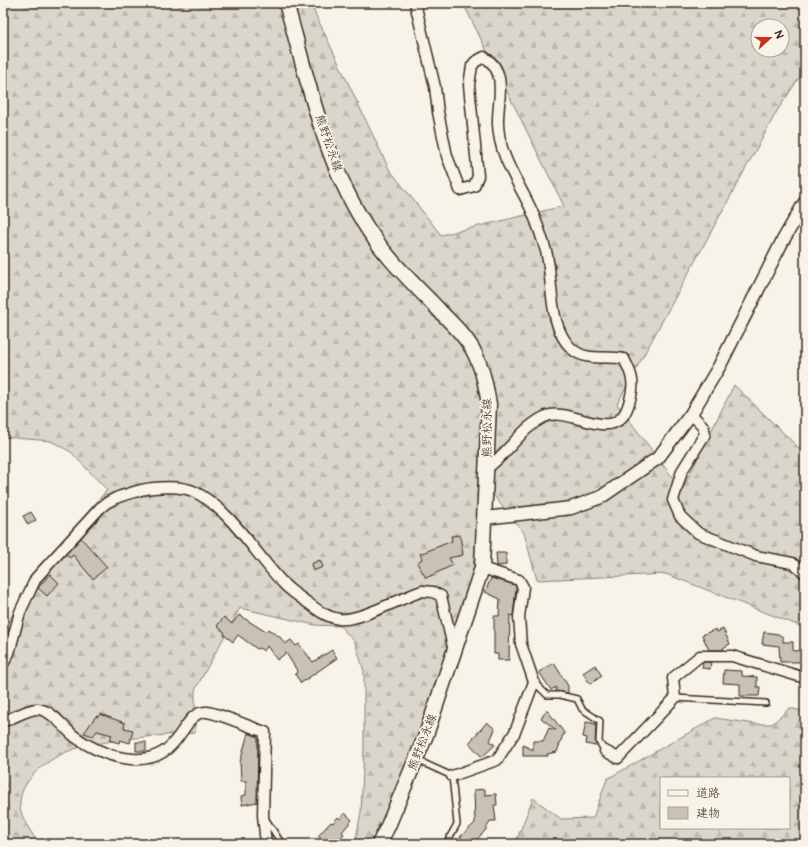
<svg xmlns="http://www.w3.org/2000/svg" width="808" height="847" font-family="'Balsamiq Sans','Klee One',sans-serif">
<defs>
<pattern id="forest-firs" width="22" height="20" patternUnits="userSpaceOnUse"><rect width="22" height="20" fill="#dbd6cb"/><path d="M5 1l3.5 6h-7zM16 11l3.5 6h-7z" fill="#bdb8ae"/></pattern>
<pattern id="water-waves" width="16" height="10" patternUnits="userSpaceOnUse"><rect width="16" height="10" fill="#b4aca0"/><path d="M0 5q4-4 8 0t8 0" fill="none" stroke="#948c82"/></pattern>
</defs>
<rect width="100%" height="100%" fill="#f7f3e8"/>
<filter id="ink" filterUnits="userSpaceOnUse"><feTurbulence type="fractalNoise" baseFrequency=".025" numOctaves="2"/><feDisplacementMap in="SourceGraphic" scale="8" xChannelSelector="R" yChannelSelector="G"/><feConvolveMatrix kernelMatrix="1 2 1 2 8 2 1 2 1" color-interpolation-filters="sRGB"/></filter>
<g filter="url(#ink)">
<path fill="url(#forest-firs)" stroke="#8b8074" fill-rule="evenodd" d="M3,3h307l79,166 52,66 123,-29 -101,-203h342v66l-28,42 -160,293 65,86 52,-105 71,69v174l-139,-54 -129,6 -13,-47 -43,-53 -10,112 -61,170 -38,82h-17l6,-32 3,-64v-77l-9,-29 -15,-16 -25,-1 -75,-17 -45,82v43c-35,2 -80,6 -114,14 -25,6 -63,30 -61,59 0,11 13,29 19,38h-36v-212l30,-56 74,-86 -36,-38 -20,-11 -48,-4zM758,26h24v24h-24z
M790,708l15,4v132h-286l-2,-5 16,-41 28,21 32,-1 14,-39 108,-61 40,6h17zM661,778h128v50h-128z"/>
<path fill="url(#water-waves)" stroke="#84786c" d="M225,839l23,2 4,3h-47l2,-2z"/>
<path fill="#c8c1b6" stroke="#3b2a1e" d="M31,512l5,8 -8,5 -5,-9z
M460,535l3,20 -14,3 4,7 -27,13 -9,-15 5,-4 -2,-5 32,-13 -1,-5z
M81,538l26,29 -14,12 -20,-24 -3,3 -4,-4z
M496,553h10v12l-9,1z
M320,560l3,7 -10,4 -2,-7z
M50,574l9,9 -12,13 -9,-8z
M491,578l24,7 1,3 -3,28 -3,-1 -1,45h-11v-6h-4v-38h5l1,-17 -15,-7z
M239,615l27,17 2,-3 12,8 5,7 6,-4 5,6 3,-2 14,18 19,-12 5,8 -36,25 -6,-9 3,-2 -12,-19 -9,7 -10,-14 -3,5 -5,-3 -2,1 -19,-14 -5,7 -9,-7 1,-2 -8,-7 7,-9 8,7z
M716,629l1,3 6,-3 7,15 -7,4 1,2h-15l-7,-15z
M764,632l14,2 5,3v5h10v9l12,-1v12h-25l-1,-16 -17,-2z
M703,662h8l-1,7 -8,-1z
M554,663l14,23v7l-12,-2v-4l-5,3 -12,-18z
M595,665l7,11 -12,8 -7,-11z
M724,670l18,1v5l15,1v10h3l-1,9h-19v-12l-17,-1z
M547,710l18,24 -2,1 -6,17 -10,2 1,2h-25v-11l10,5v-9h10l6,-13 7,2 -15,-12z
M100,714l25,9 -1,5 9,2 -3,13 -10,-3 -1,3 -10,-3 3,-5 -15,-4 -4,5 -9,-3 12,-17 2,1z
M487,722l8,7 -5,12 5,4 -13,12 -13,-14z
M586,722l10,2 -1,22 -9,-2 1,-6 -4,-1z
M248,733l10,4 -1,65 -15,3 -1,-9 5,-1v-14h-5l-1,-19z
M136,742h10v9h-10z
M485,789v6l11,-1 1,11h-3l2,16h-6l-5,10 -13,13h-5l-7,-7 15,-14 -1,-33z
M345,813l7,7 -10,12 2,2 -9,10h-8l-9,-8 13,-14 2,1 5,-6 2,2z"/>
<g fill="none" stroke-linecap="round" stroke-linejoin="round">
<g stroke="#3b2a1e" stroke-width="8">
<path id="service" d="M534,682l13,13h13l17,4 5,10 18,12 -1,21 6,9
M675,698l91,5
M417,760l35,16 5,48 -11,20
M265,818l17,26"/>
</g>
<g stroke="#3b2a1e" stroke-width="13">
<path id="minor" d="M415,3l20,84 3,25 9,44 13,34 14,-4 4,-10 -9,-91 3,-19 3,-4 9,-5c25,14 13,45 14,67 1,30 17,53 30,79 8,15 13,32 18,48 8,30 1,75 26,98 14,13 35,6 52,10 9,17 11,25 5,44 -13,46 -58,1 -85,14 -24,12 -36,37 -57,51
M691,414l12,12 2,8 -23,37 -9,29 7,16 18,17 58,23 36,7 13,10
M3,664l6,-11 11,-41 16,-34 64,-70c12,-11 25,-13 41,-18 13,-3 41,-5 54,2 37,19 60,62 88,91 6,7 14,12 21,17 11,8 21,17 35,19 19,3 62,-21 83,-28l11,1 8,4 13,55
M3,717l4,3c8,-3 23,-12 31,-11 15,2 25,18 36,27 13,10 34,20 50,22 60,10 55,-48 83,-46 14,2 43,15 58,20l-2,83 3,29
M605,751l13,7 57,-60 -2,-20 27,-22h32l73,22
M452,776l45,-16 18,-28 19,-50 -13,-38 -2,-27 4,-30 -4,-7 -37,-12"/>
</g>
<g stroke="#3b2a1e" stroke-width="15">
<path id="tertiary" d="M485,518l86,-10 30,-11 57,-39 33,-44 29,-49 62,-123 23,-40"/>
</g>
<g stroke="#3b2a1e" stroke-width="17">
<path id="secondary" d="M286,3c21,73 37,154 78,220 20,33 48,59 75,87 13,14 28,27 36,44 8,16 11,33 14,50l-7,164 -56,167 -38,91 -9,18"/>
</g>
<use href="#service" stroke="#f7f3e8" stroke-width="5"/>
<use href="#minor" stroke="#f7f3e8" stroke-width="10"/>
<use href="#tertiary" stroke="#f7f3e8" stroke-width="12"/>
<use href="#secondary" stroke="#f7f3e8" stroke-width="14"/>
</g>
</g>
<g text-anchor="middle" stroke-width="3.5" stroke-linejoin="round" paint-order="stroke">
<g font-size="12" fill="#3b2a1e" stroke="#f7f3e8">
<text transform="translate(329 143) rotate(71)" y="4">熊野松永線</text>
<text transform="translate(487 428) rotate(-90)" y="4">熊野松永線</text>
<text transform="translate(422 742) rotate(-69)" y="4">熊野松永線</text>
</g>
</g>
<rect width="808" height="847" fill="none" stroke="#f7f3e8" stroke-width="16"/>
<rect x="8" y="8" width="792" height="831" fill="none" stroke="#3b2a1e" stroke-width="1.5" filter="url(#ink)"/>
<rect x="660" y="777" width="130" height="52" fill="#f7f3e8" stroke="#aca397"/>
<rect x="668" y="790" width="20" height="6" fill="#f7f3e8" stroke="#aca397"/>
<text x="696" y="797" font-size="12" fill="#3b2a1e">道路</text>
<rect x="668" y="807" width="20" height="12" fill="#c8c1b6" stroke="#aca397"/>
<text x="696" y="817" font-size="12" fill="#3b2a1e">建物</text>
<g transform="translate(770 38) rotate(69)"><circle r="19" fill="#f7f3e8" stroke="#aca397"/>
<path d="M0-3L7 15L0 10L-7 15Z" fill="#c8321e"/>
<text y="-6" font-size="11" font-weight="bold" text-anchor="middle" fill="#3b2a1e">N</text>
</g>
</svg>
